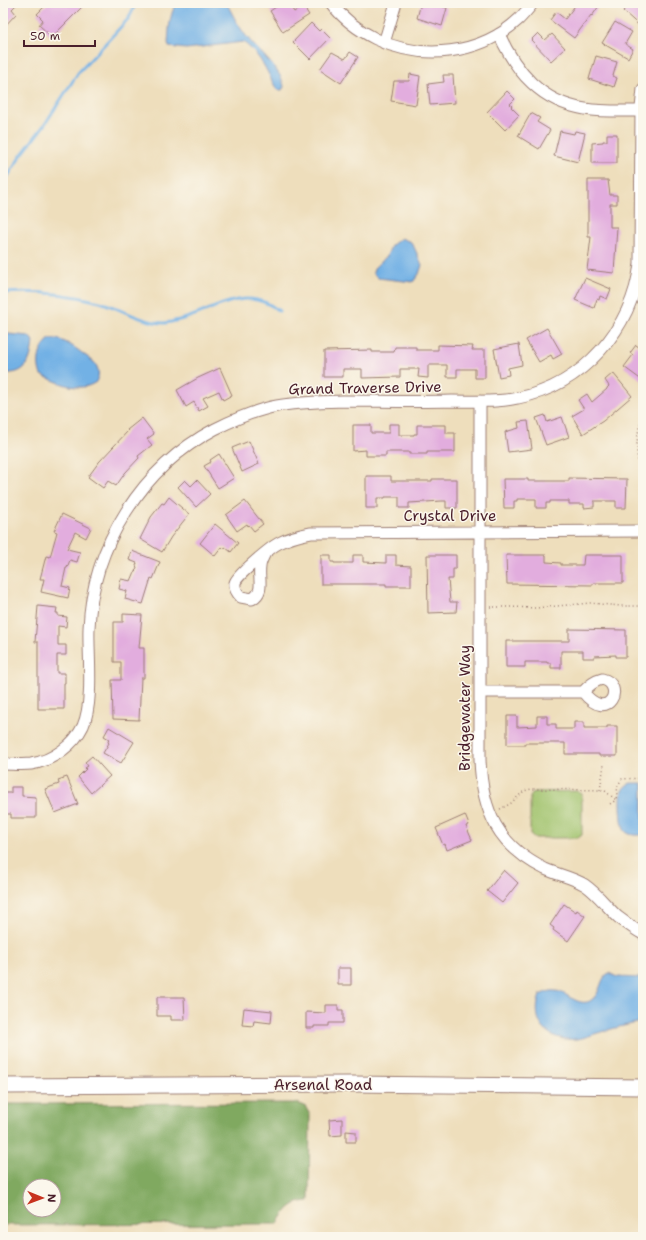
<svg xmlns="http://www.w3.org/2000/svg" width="646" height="1240" font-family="'Shantell Sans',sans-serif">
<rect width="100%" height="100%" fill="#fbf7ec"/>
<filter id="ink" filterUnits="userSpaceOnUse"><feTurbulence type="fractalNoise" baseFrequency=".025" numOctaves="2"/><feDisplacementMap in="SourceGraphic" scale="8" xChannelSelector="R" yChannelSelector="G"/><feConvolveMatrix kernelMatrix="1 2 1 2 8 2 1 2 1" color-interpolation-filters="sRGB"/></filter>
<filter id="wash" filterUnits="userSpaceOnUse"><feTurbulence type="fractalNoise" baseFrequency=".012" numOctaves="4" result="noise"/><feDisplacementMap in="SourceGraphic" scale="16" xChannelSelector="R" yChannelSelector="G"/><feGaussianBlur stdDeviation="0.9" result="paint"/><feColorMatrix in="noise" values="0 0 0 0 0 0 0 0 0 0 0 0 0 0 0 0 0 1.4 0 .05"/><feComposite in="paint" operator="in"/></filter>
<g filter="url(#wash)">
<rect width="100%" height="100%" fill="#eedebc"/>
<path fill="#a1c36d" stroke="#76714c" d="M577,791l5,3v41l-4,3h-43l-5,-4v-37l4,-5z"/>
<path fill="#80a960" stroke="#656446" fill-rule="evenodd" d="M297,1103l8,3 5,9 -1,86c-17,1 -23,8 -31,23l-275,1v-121zM30,1186h24v24h-24z"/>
<path fill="#72b1e5" stroke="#5e6888" d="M177,3l50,1c5,9 10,20 17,29 9,14 39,37 40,54l-2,3h-4c-5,-5 -7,-12 -11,-19 -5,-10 -14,-22 -24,-29l-57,7 -17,-2 -1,-3c1,-14 1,-30 9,-41z
M401,238l10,4 3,5 8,18 -3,9 -6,8 -35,-4 -5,-5 1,-5 13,-12 4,-10z
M8,334l21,2 4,5c-2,21 -7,34 -30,32v-38z
M50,339c13,-3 33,15 44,23 5,7 6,12 2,20 -17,12 -38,0 -55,-7 -5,-12 -2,-28 9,-36z
M631,783h12v52c-6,0 -13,1 -18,-4 -4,-5 -5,-34 -3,-40 2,-4 5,-7 9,-8z
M609,973l8,4 26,1v44c-14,2 -28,6 -42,10 -8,2 -16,6 -24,7 -29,3 -47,-16 -37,-44 4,-2 10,-5 15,-4 11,0 22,16 35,10 12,-7 9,-23 19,-28z"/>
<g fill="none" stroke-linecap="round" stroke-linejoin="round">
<path stroke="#72b1e5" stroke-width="3" d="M3,184l17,-27 25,-33 33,-51 51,-55 7,-15
M3,293c32,-2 66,1 97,9 19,6 44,21 64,21 5,0 10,-2 15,-3 34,-8 66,-37 100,-9"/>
</g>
<g id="blocks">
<path fill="#e2adde" d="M3,3h15l-6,6 4,5 -13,14z
M48,3h38l-34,34 -13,-12 4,-5 -6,-6z
M282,3h6l6,9 9,-6 6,9 -26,17 -13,-21z
M421,3h10l16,5 -5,18 -25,-8z
M577,3h24l-9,13 -1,-1 -17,23 -24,-18 6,-8 9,7z
M630,3h13v26l-20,-18z
M615,22l17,10 -7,12 8,5 -5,9 -26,-15z
M311,23l8,8 2,-2 9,9 -20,21 -17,-17z
M538,33l7,7 7,-6 13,14 -14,13 -20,-21z
M332,52l13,7 5,-7 8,5 -17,26 -21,-14z
M596,56l21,6 -4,14 4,2 -3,9 -25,-8z
M410,74l10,2 -4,29 -25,-4 3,-20h15z
M443,75h10l2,28 -25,2 -2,-21 16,-2z
M507,91l8,8 -5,5 2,2 -1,1 8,8 -14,15 -18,-18z
M531,113l9,5 -3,4 13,8 -11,19 -21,-13z
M560,131l14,3 1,-3 10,2 -7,29 -24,-6z
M607,134h10v29h-25v-20l11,-1v-1h4z
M588,180h20l2,15h7v9h-7v23h7l-3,46 -27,-3 4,-33h-3z
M585,278l26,11 -4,10 -7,-3 -1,4 -2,-1 -3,9 -19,-8z
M547,328l15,26 -9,5 -2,-4 -12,7 -13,-22z
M519,344l3,21 -14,3 1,7 -10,2 -5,-28z
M438,345l35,1 -1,4h13v28h-10v-9h-18v8h-10v-12h-19v13l-10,-1 1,-8h-19v8l-38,1v-9h-19v8h-19v-26l48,-1v2h22l1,-5h21v3h22z
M636,345l7,5v31l-19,-14 9,-12 -3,-2z
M220,368l12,27 -9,5 -4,-9 -16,7 5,8 -9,5 -5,-9 -8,5 -9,-17 21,-12z
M613,373l19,23 -29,25 -20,13 -11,-18 12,-7 -6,-9 9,-6 5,8 15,-13v-1l2,-2 -4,-6z
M545,415l2,7 15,-5 7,20 -23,8 -10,-27z
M142,418l12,16 -7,5 5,6 -14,11 1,2 -14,15 -9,13 -8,-5 -5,7 -15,-11 11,-15 29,-31 -1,-1z
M528,421l4,28 -24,3 -3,-20 14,-4 -1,-6z
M389,424h10v11h15v-1h3v-9h29v8h9v19h-28v2h-18v-2h-23v4h-20v-6l-13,1v-26h18v8h18z
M249,441l10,23 -17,8 -10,-24z
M219,454l15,24 -16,10 -14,-22 7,-4 -1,-2z
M366,476h25v5h41v-2h25v29h-11v-7h-4l-33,2v5h-10v-11h-14v1h-8v10h-11z
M569,478l58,1 -1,29h-10v-7h-22v6l-10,1v-4h-15v-3h-19v2h-4v5h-10v-9h-19v2h-3v7h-10l-1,-29h25v2h41z
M185,480l6,6 6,-6 13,14 -14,13 -18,-20z
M169,497l20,17 -18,23 -9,15 -22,-13 11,-22 11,-14 2,1z
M245,501l18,23 -9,7 -5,-6 -1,1 -1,-2 -10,7 -11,-16z
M62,514l29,14 -5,10 -11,-6 -8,17 13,3 -3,10 -7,-2 -3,8h-1l-4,18 8,2 -2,10 -27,-6 3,-13h-4l6,-23 4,1 7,-25 -3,-1z
M215,524l23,19 -7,9 -6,-5 -1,2 -2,-2 -7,9 -15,-13z
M132,551l28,11 -7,17 -2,-1 -8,26 -18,-5 2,-8 -8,-2 2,-10 10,2 6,-14 -1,-1 1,-3 -8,-3z
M321,555h10v7h3v1h19v-8h10v7l23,1v-8h10v10l15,1v20h-25v-2h-65z
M427,555h29v14h-3v10h-5l2,23h7l-1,10 -28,1z
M506,555h40v7l15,1v2h22l1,-10h39v28h-30v2l-86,-1z
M38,606l19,2 -1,5h2v3l9,1 -1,10 -8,-1v19h8v10h-9v18h8v10h-1v26h-26v-67h-3z
M123,614l19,1 -3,33h5v30h-3l-2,42 -26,-1 -1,-39h9v-18h-7v-40h9z
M569,629l57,1v27h-10v-2l-22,1v2h-11v-7h-22v17h-10v-5h-4v-1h-22v5h-19v-26h63z
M507,716h10v11l20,-1v-10h10v8h9v5h18v-7h10v6h23v-2h10v30h-18v-2h-34v-11h-40v2h-18z
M109,727l25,15 -13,21 -18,-10 6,-10 -1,-1 1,-3 -5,-3z
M92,756l18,20 -19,17 -13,-16 8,-8 -1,-1 3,-2 -3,-4z
M67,777l11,27 -23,9 -10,-24 14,-5 -1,-4z
M11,787h11v9l14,1v21h-25v-4h-8v-21h8z
M465,815l4,10 -3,1 6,14 -25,10 -2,-6 -2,1 -7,-17z
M504,870l14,13 -16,20 -15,-12z
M564,904l12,8 1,-2 8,6 -17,25 -15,-11 1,-2 -4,-3z
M338,968h13v17h-13z
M157,997h27l1,23h-14v-4h-14z
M326,1005h12v5h5v13h-14v3h-15v2h-8v-16l20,1z
M244,1008l28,3 -1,12 -17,-2 -1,5 -11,-1z
M342,1119v16l-12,1 -1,-16z
M346,1131l10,1v10h-10z"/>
</g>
</g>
<g filter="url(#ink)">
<use href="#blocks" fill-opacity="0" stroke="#9c7e74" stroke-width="1"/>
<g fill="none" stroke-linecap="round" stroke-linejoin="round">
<g stroke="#9c7e74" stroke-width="13">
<path id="street" d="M331,3c12,16 27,27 45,36 46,22 105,16 143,-20 5,-5 10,-11 14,-16
M499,34c17,38 42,68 86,75 18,3 38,2 56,2
M384,43l12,-40
M480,401v359c2,51 18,86 65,109 13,6 27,8 40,16 13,9 22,22 33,32 8,6 16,12 25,17
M264,555c-2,4 -4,8 -4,12 -2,12 5,25 -8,32l-11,-2c-4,-4 -7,-8 -6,-14 1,-7 36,-36 44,-40 10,-5 21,-8 32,-10l332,-2
M480,692h103c26,33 43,-8 19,-13 -8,2 -13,6 -19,13
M3,764c9,0 19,1 28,0 21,-3 43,-19 52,-38 11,-25 5,-70 6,-98 3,-83 54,-161 126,-199 20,-10 41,-19 62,-23 22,-4 44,-4 66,-5 37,0 73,1 109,0 22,0 45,2 66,-3 65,-13 114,-69 122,-134l1,-156 2,-19"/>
</g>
<g stroke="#9c7e74" stroke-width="17">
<path id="secondary" d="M3,1086l348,-2 292,3"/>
</g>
<path stroke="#9c7e74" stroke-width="1.5" stroke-dasharray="1 3" stroke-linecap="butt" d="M643,412c-6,20 -10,44 0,64
M490,607h20l25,1 55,-5 30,3h23
M600,790l4,-25
M610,804l6,-4
M500,809l10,-5 14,-13 7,-2 73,1 12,10 2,-15 4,-6 21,-1"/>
<use href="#street" stroke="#fff" stroke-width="11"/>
<use href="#secondary" stroke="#fff" stroke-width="15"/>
</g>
</g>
<g text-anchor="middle" stroke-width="3" stroke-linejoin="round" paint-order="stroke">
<g font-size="15" fill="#4a1f2b" stroke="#fbf7ec">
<text transform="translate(365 388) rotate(-1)" y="5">Grand Traverse Drive</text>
<text x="450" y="521">Crystal Drive</text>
<text transform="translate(465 708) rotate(-90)" y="5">Bridgewater Way</text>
<text x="323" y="1090">Arsenal Road</text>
</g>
</g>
<rect width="646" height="1240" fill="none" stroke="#fbf7ec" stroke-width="16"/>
<g transform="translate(42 1198) rotate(91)"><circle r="19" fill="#fbf7ec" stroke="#b4a19f"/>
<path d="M0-3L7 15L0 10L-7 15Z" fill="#c8321e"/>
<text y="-6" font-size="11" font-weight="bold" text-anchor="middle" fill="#4a1f2b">N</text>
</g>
<path d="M24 40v6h71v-6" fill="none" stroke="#4a1f2b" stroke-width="2"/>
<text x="30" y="40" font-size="12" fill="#4a1f2b" stroke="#fbf7ec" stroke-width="3" paint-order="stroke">50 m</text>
</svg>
